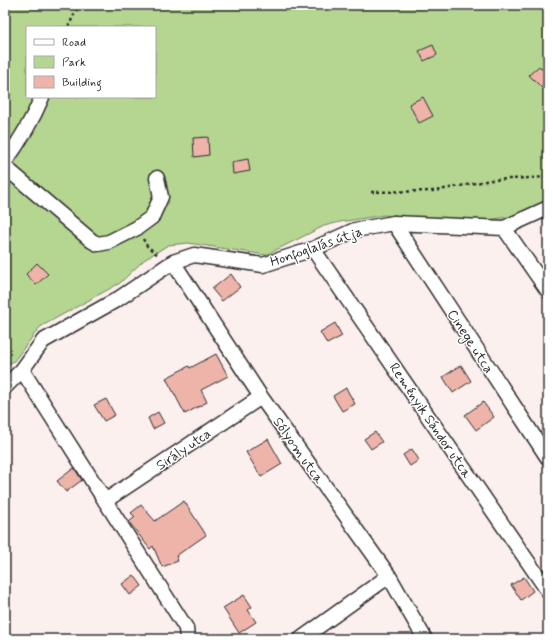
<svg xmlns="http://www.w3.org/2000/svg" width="553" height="644" font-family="Mynerve,sans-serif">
<rect width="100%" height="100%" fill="#fcf0ee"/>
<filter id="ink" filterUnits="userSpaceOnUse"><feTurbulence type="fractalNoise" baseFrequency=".025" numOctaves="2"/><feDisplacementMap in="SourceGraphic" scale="8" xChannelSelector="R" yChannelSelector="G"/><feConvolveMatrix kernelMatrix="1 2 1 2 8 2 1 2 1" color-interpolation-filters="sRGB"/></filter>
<g filter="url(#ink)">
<path fill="#b4d690" stroke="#70805e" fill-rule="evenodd" d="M5,5h543v196l-39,16 -52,7 -73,-9 -44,7 -16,4 -58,29 -78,-12 -20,2 -24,15 -24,23 -80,44 -26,34 -9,5zM27,27h128v70h-128z"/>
<path fill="#eeb4aa" stroke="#2b2b2b" d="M433,45l4,10 -13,6 -5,-10z
M539,66l9,9v7l-6,6 -13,-13z
M423,97l10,19 -14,7 -10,-19z
M208,137l1,18 -15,2 -1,-19z
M248,159l2,12 -17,3 -1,-12z
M37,263l11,11 -12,11 -10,-11z
M231,274l9,13 -18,14 -10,-12z
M335,323l7,13 -15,8 -7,-12z
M216,354l12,22 -27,14 6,12 -22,12 -19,-36 23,-12 1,2z
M461,365l10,16 -18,12 -10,-16z
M346,388l9,16 -13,7 -9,-15z
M106,399l9,16 -11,6 -10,-16z
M483,402l11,15 -18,13 -11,-15z
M158,412l6,11 -11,6 -5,-11z
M375,432l7,10 -11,7 -7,-10z
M268,439l14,25 -21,13 -15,-25z
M412,449l7,11 -9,6 -7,-11z
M74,468l8,12 -16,12 -9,-11z
M184,501l22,34 -30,21 2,5 -16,6 -9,-21 -3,3 -21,-27 6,-5 -4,-4 10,-8 14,16z
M134,575l8,11 -12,9 -8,-11z
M524,577l9,14 -12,9 -10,-15z
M244,595l8,12 -4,3 8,12 -17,11 -16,-25z"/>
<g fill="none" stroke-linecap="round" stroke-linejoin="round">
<g stroke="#2b2b2b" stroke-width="17">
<path id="street" d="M5,162c15,-21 27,-41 37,-65
M5,167l87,74 6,3 11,-2 28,-14 15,-11 9,-20 -4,-19
M394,223l154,235
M504,228l44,63
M313,249l235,342
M173,262l88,135 128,179 36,63
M22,370l164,258 1,11
M5,387l17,-17 21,-29 75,-42 55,-37 21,-7 69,10 50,-16 42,-19 39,-7 110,5 44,-20
M105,501l156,-104
M301,639l88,-63"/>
</g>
<path stroke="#2b2b2b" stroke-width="2.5" stroke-dasharray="3 3" stroke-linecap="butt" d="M68,27l11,-22
M371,192l63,-1 57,-11 57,-3
M143,239l4,7 11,9"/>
<use href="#street" stroke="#fff" stroke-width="14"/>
</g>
</g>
<g text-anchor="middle" stroke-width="3" stroke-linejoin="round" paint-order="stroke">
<g font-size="14" fill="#2b2b2b" stroke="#fff">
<text transform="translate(316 246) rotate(-19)" y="5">Honfoglalás útja</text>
<text transform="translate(471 341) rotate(57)" y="5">Cinege utca</text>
<text transform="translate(431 420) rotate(56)" y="5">Reményik Sándor utca</text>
<text transform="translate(183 449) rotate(-34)" y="5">Sirály utca</text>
<text transform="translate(299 450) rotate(55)" y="5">Sólyom utca</text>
</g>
</g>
<rect width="553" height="644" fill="none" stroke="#fff" stroke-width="20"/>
<rect x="10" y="10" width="533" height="624" fill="none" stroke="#2b2b2b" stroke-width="1.5" filter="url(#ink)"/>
<rect x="26" y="26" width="130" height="72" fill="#ffffff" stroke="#aaaaaa"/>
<rect x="34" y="39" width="20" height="6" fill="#ffffff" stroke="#aaaaaa"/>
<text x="62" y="46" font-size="12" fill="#2b2b2b">Road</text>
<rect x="34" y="56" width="20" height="12" fill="#b4d690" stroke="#aaaaaa"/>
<text x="62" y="66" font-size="12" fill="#2b2b2b">Park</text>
<rect x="34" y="76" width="20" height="12" fill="#eeb4aa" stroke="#aaaaaa"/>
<text x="62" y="86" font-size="12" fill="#2b2b2b">Building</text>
</svg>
